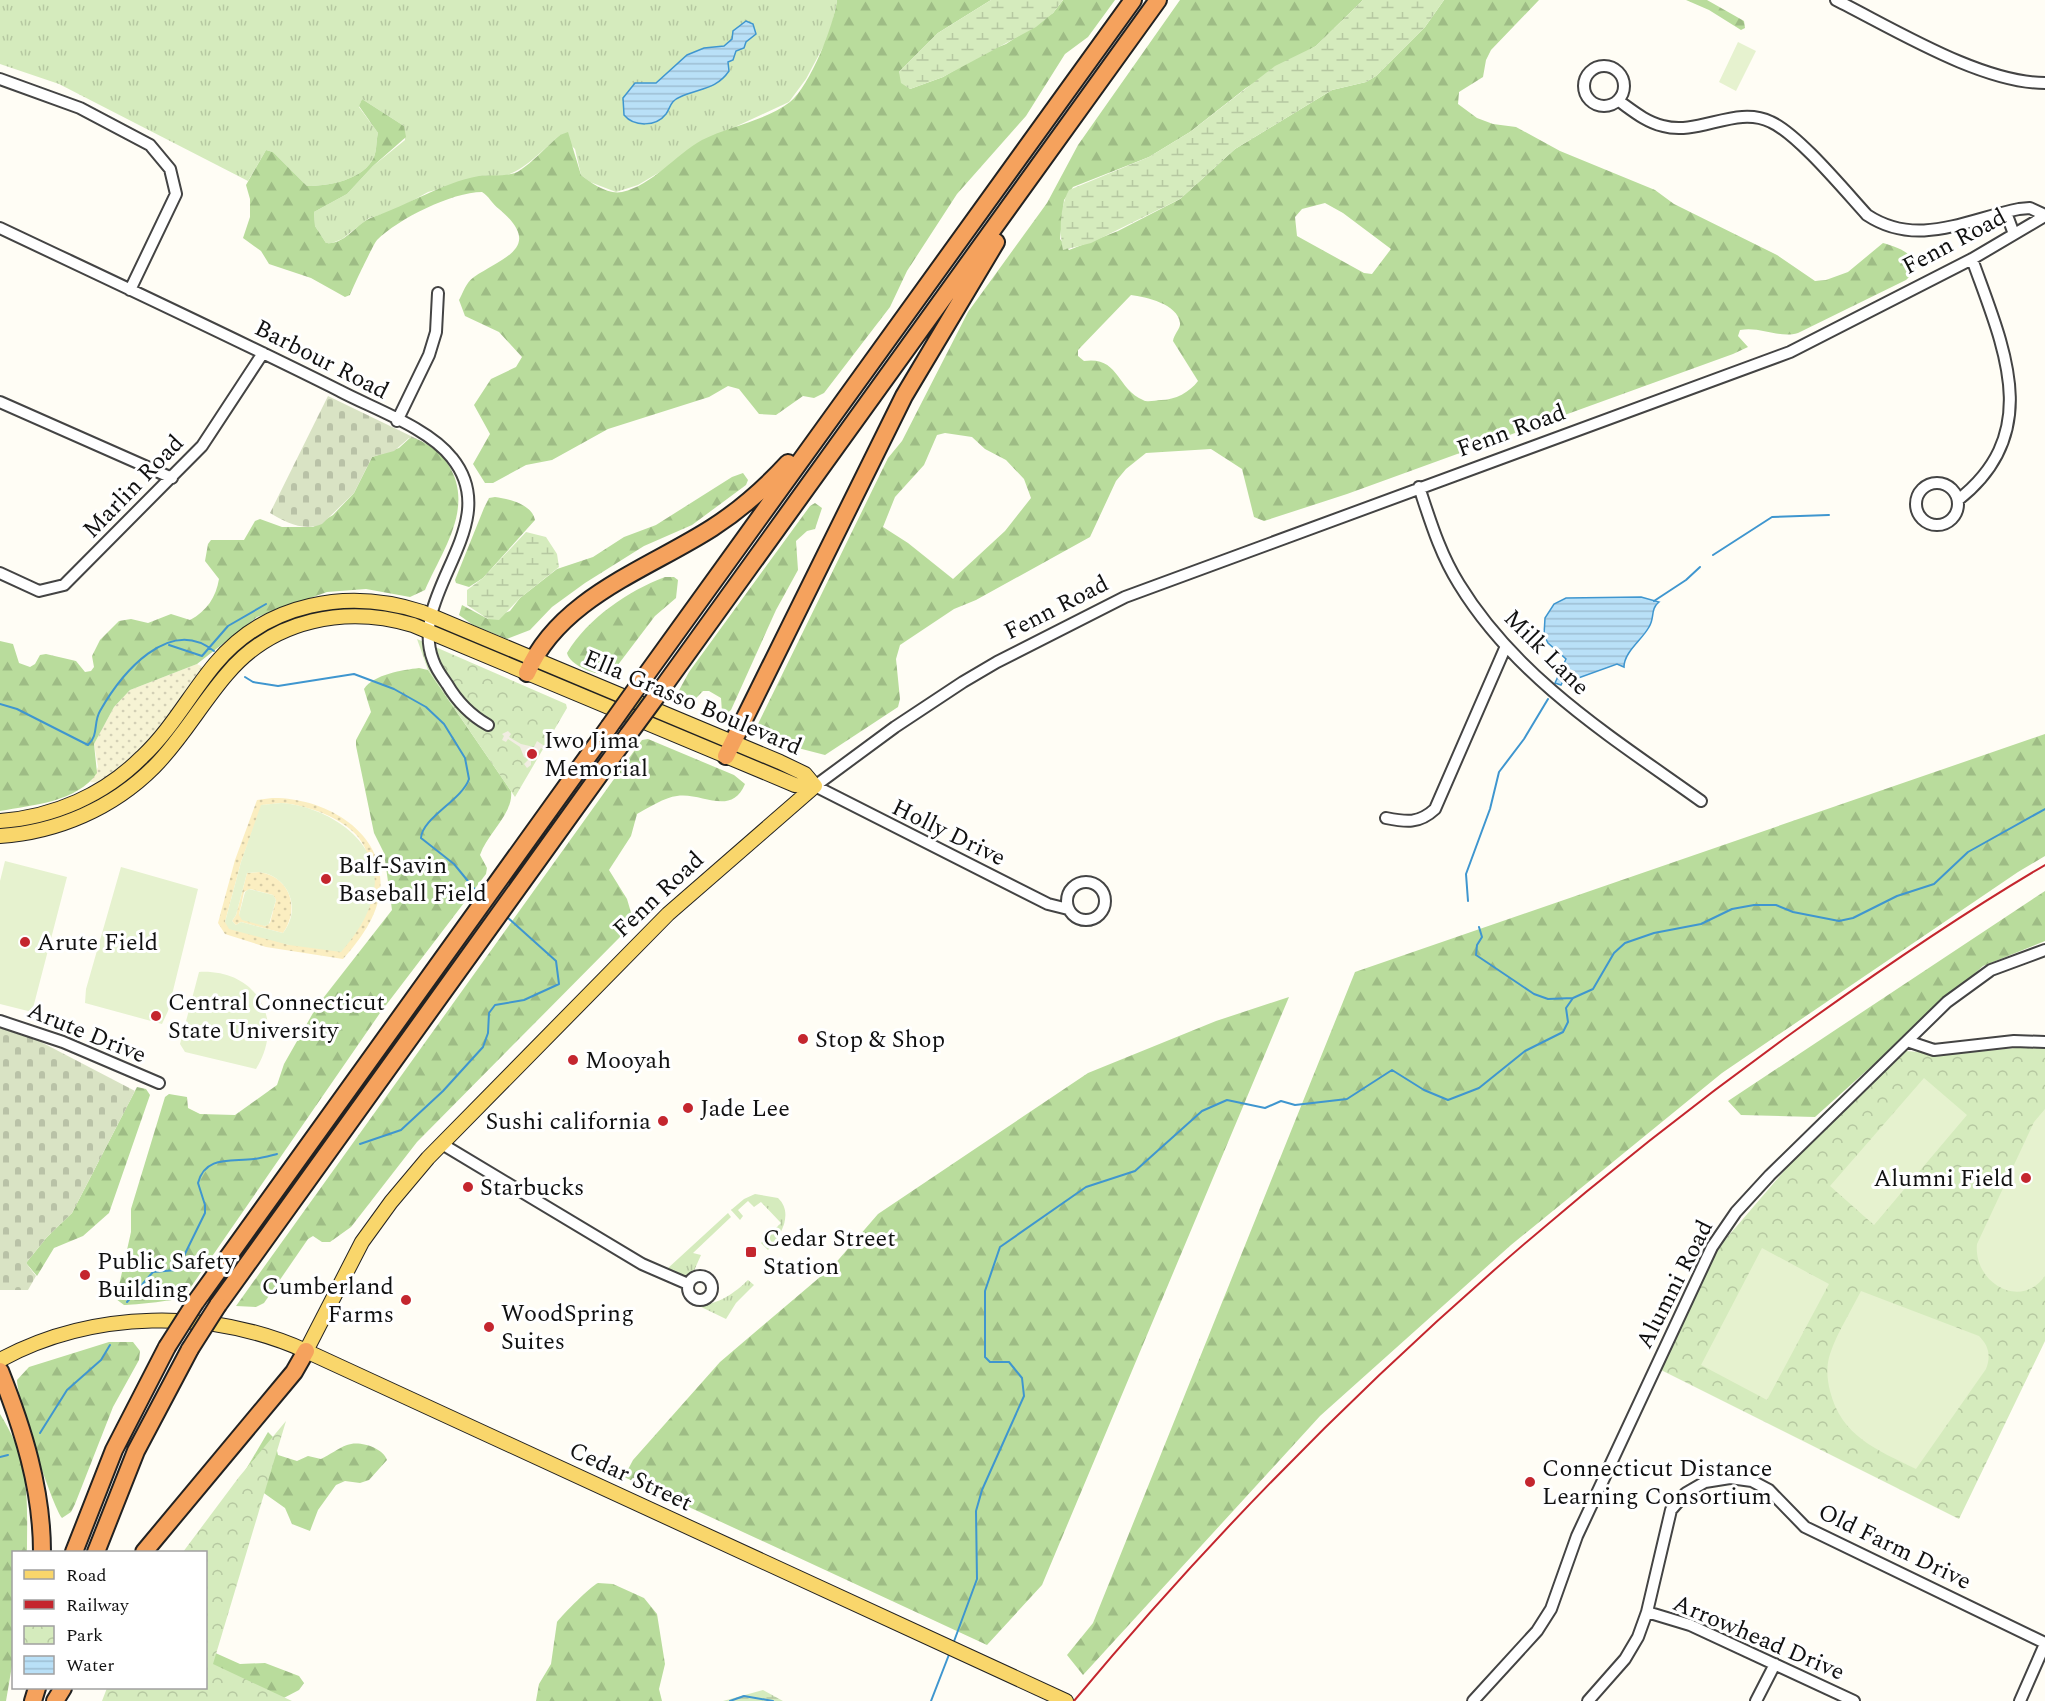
<svg xmlns="http://www.w3.org/2000/svg" width="2045" height="1701" font-family="Spectral,serif">
<defs>
<pattern id="farmland-dots" width="8" height="8" patternUnits="userSpaceOnUse" patternTransform="scale(1.5)"><rect width="8" height="8" fill="#f6f3d4"/><path d="M2 2h.1M6 6h.1" fill="none" stroke="#d2cfb5" stroke-width="1.8" stroke-linecap="round"/></pattern>
<pattern id="grass-tufts" width="24" height="20" patternUnits="userSpaceOnUse" patternTransform="scale(1.5)"><rect width="24" height="20" fill="#d5ebbd"/><path d="M3 7l-1-3M5 7V3M7 7l1-3M15 17l-1-3M17 17v-4M19 17l1-3" fill="none" stroke="#b6c8a1"/></pattern>
<pattern id="forest-firs" width="22" height="20" patternUnits="userSpaceOnUse" patternTransform="scale(1.5)"><rect width="22" height="20" fill="#b9dc9c"/><path d="M5 1l3.5 6h-7zM16 11l3.5 6h-7z" fill="#9ebc85"/></pattern>
<pattern id="wetland-marsh" width="20" height="14" patternUnits="userSpaceOnUse" patternTransform="scale(1.5)"><rect width="20" height="14" fill="#d5ebbd"/><path d="M1 5h8M5 5V1M11 12h8M15 12V8" fill="none" stroke="#b6c8a1"/></pattern>
<pattern id="sand-dots" width="8" height="8" patternUnits="userSpaceOnUse" patternTransform="scale(1.5)"><rect width="8" height="8" fill="#fbeec1"/><path d="M2 2h.1M6 6h.1" fill="none" stroke="#d6cba5" stroke-width="1.8" stroke-linecap="round"/></pattern>
<pattern id="cemetery-stones" width="16" height="16" patternUnits="userSpaceOnUse" patternTransform="scale(1.5)"><rect width="16" height="16" fill="#d9e3c4"/><path d="M2 7V4a2 2 0 0 1 4 0v3zM10 15v-3a2 2 0 0 1 4 0v3z" fill="#b9c2a7"/></pattern>
<pattern id="park-crowns" width="20" height="18" patternUnits="userSpaceOnUse" patternTransform="scale(1.5)"><rect width="20" height="18" fill="#d5ebbd"/><path d="M2 6a3 3 0 1 1 6 0M12 15a3 3 0 1 1 6 0" fill="none" stroke="#b6c8a1"/></pattern>
<pattern id="water-rules" width="6" height="5" patternUnits="userSpaceOnUse" patternTransform="scale(1.5)"><rect width="6" height="5" fill="#b9e0f7"/><path d="M0 2.5h6" fill="none" stroke="#9ebfd3"/></pattern>
</defs>
<rect width="100%" height="100%" fill="#fffdf5"/>
<path fill="url(#farmland-dots)" d="M197,664l8,4 -36,51 -33,38 -35,26 -11,-1 8,-15 -4,-23 20,-37 16,-17z"/>
<path fill="url(#grass-tufts)" d="M0,0h837l-7,34 -24,45 -17,23 -52,24 -99,59 -22,7 -26,-10 -9,-7 -6,-26 -15,-14c-19,16 -47,49 -73,41l-59,16 -34,19 -25,7 -27,21 -10,4h-6l-11,-17 -1,-14 33,-18 26,-28 32,-26 -1,-14 -42,-27 -3,8 19,26c-2,7 -1,17 -4,24 -10,23 -46,29 -67,29l-34,-34 -7,-2 -18,31 -189,-97 -59,-20z
M755,1194l23,4c16,15 3,38 -10,52l-7,-7 20,-20 -20,-21 -7,5 -6,-6 -10,9 5,6 -3,4 -9,-10 13,-11z
M728,1213l3,4 -38,36 8,2 -8,18 -10,3 -16,-7z
M748,1280l6,5 -18,18 -10,16 -29,-14c19,1 38,-12 51,-25z"/>
<path fill="url(#forest-firs)" fill-rule="evenodd" d="M837,0h154l-53,33 -39,39 11,17 33,-12 40,-24 23,-9 47,-31 10,-13h52l-27,37 -23,17 -39,62 -69,78 -50,77 -17,36 -66,86 -10,5 -11,-2 -27,19 -17,-1 -20,-25 -11,-3 -19,11 -101,32 -56,31 -26,5 -33,18h-8l-12,-19 17,-30 -16,-29 17,-26 25,-12 6,-10 -23,-25 -34,-16 -6,-16c4,-7 7,-18 15,-23 30,-20 70,-30 25,-68 -7,-5 -10,-13 -17,-17 -30,0 -84,27 -105,48 -3,3 -25,49 -27,55l-5,2 -34,-19 -42,-14 -8,-13 -18,-13 7,-21v-18l-4,-14 20,-35 7,2 34,34c21,0 57,-6 67,-29 3,-7 2,-17 4,-24l-19,-27 3,-7 42,27 2,11 -33,29 -26,28 -33,18 1,14 11,17c20,2 30,-20 47,-26 36,-12 68,-34 106,-41 11,-1 31,1 40,-5 14,-9 28,-25 41,-36l8,-3 13,43c10,8 27,20 41,17 31,-7 53,-37 80,-52 27,-14 63,-19 88,-38 20,-16 44,-77 47,-102z
M1180,0h183l-47,46 -70,42 -56,44 -41,25 -76,30 -9,13 -4,39 9,11 49,-19 62,-32 55,-50 97,-59 34,-8 10,-6 49,-49 19,-27h95l-48,50 -5,10 -3,17 -24,15 -1,12 19,14 16,6 23,3 44,24 95,39 19,14 103,51 38,26 11,-1 22,-8 35,-29c14,4 33,10 33,27l-10,10 -108,53c-19,6 -37,-7 -58,-3l-2,6 10,11 -15,7 -386,140 -83,27 -10,-4 -12,-48 -31,-20 -65,4 -20,16 -10,12 -26,56 -114,63 -22,9 -54,36 -4,14 4,40 -2,8 -73,48 -27,-7 -38,-18 -3,-4 131,-268 14,-17 66,-129 79,-109 31,-58zM1325,203l18,10 48,36 -19,25 -8,-1 -67,-37 -2,-19 7,-8zM1131,295c15,2 47,9 49,28 1,5 -6,11 -7,18l25,40c-8,11 -23,19 -37,19 -6,0 -13,3 -18,0 -27,-12 -24,-44 -59,-39l-6,-5v-6zM945,433l27,4 13,12 21,11 18,19 7,19 -26,33 -52,48 -45,-36 -25,-16 12,-30 29,-32 13,-30z
M1686,0h21l37,21 1,7 -4,2 -32,-20z
M411,437c14,4 29,15 37,27 27,43 -5,85 -23,126l-15,7 -44,-8 -39,3 -70,25 -60,47 -67,26 -16,17 -20,37 3,29c-20,29 -64,32 -97,38v-170l13,3 6,19 11,4 5,-3 5,-9 6,-1 30,7 9,11 6,-1 3,-4 -2,-11 8,-16 19,-19 12,-2 17,4 23,-9 19,6c17,-9 26,-23 29,-41l-14,-18 3,-17 3,-4h33l11,-19 5,-2 22,8h31l20,-12 21,-22 18,-36 27,-9z
M743,473l5,7 -2,5 -54,40 -48,21 -59,37 -33,24 -22,23 -23,9 -34,-14 -14,-10 3,-10 26,14 22,-8 10,-13 37,-29 36,-12 31,-20 32,-12 76,-48z
M495,497c14,2 37,7 40,23l-52,58 -14,9 -13,-4 -1,-3 29,-72 5,-10z
M815,503l7,5 -7,21 -8,2 -11,10 2,29 -22,40 -45,100 -4,3 -5,-1 -1,-14 -12,-7h-6l-12,12 -13,-4 -1,-5 12,-22 121,-166z
M665,577h9l4,3 -2,18 -21,18 -44,58c-13,3 -41,-8 -44,-21 21,-35 61,-62 98,-76z
M419,668l9,2 83,121c3,22 -24,43 -31,64l7,13 -1,6 -106,139 -196,284c-3,3 -51,8 -60,8l-8,-6 15,-67v-23l34,-112 4,-3 18,3 1,11 12,6 35,1 42,-30 7,-21 33,-58 75,-96 -8,-57 -10,-20 -18,-87v-6l15,-28 -7,-23c10,-15 39,-19 55,-21z
M2045,734v122l-27,16 -296,201 -211,172 -191,171 -237,259 -16,-20 26,-32 262,-651z
M648,739l86,36 11,9c-14,33 -43,8 -68,12 -12,1 -29,12 -40,18l-6,22 -22,34 18,29 5,17 -10,19 -205,207 -66,85 -21,15h-8l-9,-6 -5,3 -44,64 -8,4 -20,-1 406,-566z
M2045,891v50l-62,25 -168,151 -74,-2 -13,-14z
M1289,997l-247,588 -55,60 -363,-168 9,-17 87,-98 113,-96 45,-52 210,-141 128,-52z
M137,1087l9,2 4,6 -41,118 -26,23 -29,12 -17,28 -11,-13 21,-26 25,-24z
M109,1342h24l7,9 -1,9 -26,47 -38,97 -4,8 -9,6c-10,-13 -45,-120 -45,-138l12,-13z
M0,1414c31,49 27,84 27,138h-13v102l-8,47h-6z
M268,1432l6,6 4,17 19,6 11,-5 13,3c9,-4 17,-11 26,-14 11,-5 36,2 40,15l-18,20 -9,3 -15,-2 -9,4 -18,25 -8,21 -18,-7 -7,-16 -24,-17 -55,61h-9z
M598,1583l15,1 31,14 13,16 8,50 -6,25 3,12h-126l3,-17 12,-20 6,-42c6,-8 34,-36 41,-39z
M211,1651l29,13 25,-1 34,13 5,7 -5,7 -21,11h-157l85,-13z"/>
<path fill="url(#wetland-marsh)" d="M991,0h72l-10,13 -17,14 -93,50 -33,12 -9,-6 -2,-11 39,-39z
M1363,0h81l-19,27 -49,49 -10,6 -34,8 -97,59 -55,50 -89,44 -28,7c-4,-18 -3,-44 6,-60l80,-33 41,-25 85,-66 41,-20z
M526,532l20,5 11,17 2,13 -39,31 -21,22 -11,-1 -21,-14v-15l16,-12z
M763,1690l20,11h-60z"/>
<path fill="url(#sand-dots)" fill-rule="evenodd" d="M272,798c51,-1 115,33 108,93 -3,26 -20,49 -37,68l-77,-12 -41,-13 -7,-11 17,-63 22,-60zM281,803c27,2 72,17 84,45 3,8 2,20 3,28 2,22 3,30 -8,50l-71,19 -64,-23 16,-60 21,-57z
M259,872c32,5 41,37 24,61l-42,-11 -5,3 -4,-4 4,-6 11,-42zM250,889l23,6 3,5 -6,23 -5,3 -26,-11 5,-23z"/>
<path fill="url(#cemetery-stones)" d="M328,396l89,43 -8,-1 -15,13 -22,6 -18,36 -32,31c-18,8 -37,-2 -52,-11z
M0,1027l18,3 117,61 -63,122 -25,24 -21,26 10,13 -8,14h-28z"/>
<path fill="url(#park-crowns)" d="M417,639l149,65 1,4 -52,89 -87,-127z
M2028,1047l17,1v293l-86,178 -298,-149 57,-122 85,-99 103,-98 38,3z
M286,1421l-73,243 79,37h-190l5,-13h99v-136h-23l56,-75z"/>
<path fill="#e6f2cf" fill-rule="evenodd" d="M1738,42l18,9 -20,40 -17,-9z
M281,803c46,3 105,39 92,93 -5,21 -18,40 -32,56l-52,-7 -60,-16 -4,-7 16,-60 20,-57zM259,872c30,4 43,37 24,61l-42,-11 -5,3 -4,-4 4,-6 11,-42z
M5,861l62,16 -35,135 -32,-8v-123z
M121,867l77,22 -30,122 -6,13 -77,-21 1,-14z
M249,889l24,6 3,5 -7,24 -4,2 -23,-6 -3,-5 6,-23z
M199,972c58,-3 87,48 57,97l-71,-17 -5,-8z
M1924,1078l43,37 -93,110 -44,-39z
M2045,1109v167c-25,35 -72,6 -68,-32l57,-122z
M1762,1248l67,36 -62,116 -66,-35z
M1861,1291l118,45c10,10 12,20 7,33l-70,100c-39,-19 -75,-33 -86,-78 -3,-12 -4,-25 0,-37 7,-21 21,-43 31,-63z"/>
<path fill="#f1ede2" d="M508,731l3,3 -2,3 12,7 13,3 3,-6 9,6 -2,3 -3,-2 -6,10 -4,1v6l-4,3 -3,-4 5,-5 -5,-2 -4,-10 -12,-8 -2,3 -4,-2 2,-4 -2,-2z"/>
<path fill="url(#water-rules)" stroke="#3f96cf" stroke-width="1.5" d="M746,21l7,3 3,10 -10,8 -2,6 -8,3 -3,9 -5,2 1,9c-13,19 -30,17 -49,26 -10,4 -9,10 -14,17 -10,13 -32,13 -42,1l-1,-17 12,-15h21l31,-28 17,-7 20,-2 8,-7 1,-8z
M1641,597l18,5c-9,7 -4,16 -10,25 -7,13 -25,25 -25,40l-7,-3 -47,17h-7l-2,4 -6,-2 11,-24 -18,-16 -4,-8 1,-17 9,-14 12,-6z"/>
<g fill="none" stroke-linecap="round" stroke-linejoin="round">
<path stroke="#3f96cf" stroke-width="2" d="M1713,555l59,-38 57,-2
M1654,601l32,-21 14,-13
M169,645l33,11 26,-30 38,-22
M245,677l8,5 25,4 76,-12 40,15 32,18 18,17 21,34 4,21c-7,21 -47,39 -48,59l33,26 27,33
M0,704l17,5 71,36c11,-10 5,-22 12,-34 21,-37 69,-96 114,-60
M1468,901l-2,-27 24,-65 9,-37 25,-33 24,-40
M1479,927l3,10 -5,8 -1,10 58,39 14,5 25,-1
M360,1144l41,-14 42,-39 40,-44 5,-14 1,-20 6,-8 29,-5 35,-16 -3,-23 -49,-44
M127,1302l26,-30 24,-2 28,-57v-8l-7,-22c7,-28 34,-21 56,-24 8,-1 15,-3 23,-5
M40,1433l27,-43 34,-30 9,-15
M0,1457l8,-2
M953,1644l24,-65 -1,-68 6,-21 42,-94 -2,-18 -13,-16h-19l-5,-5v-66l15,-44 86,-60 49,-16 67,-60 25,-11 38,8 16,-7 14,4 52,-6 45,-29 32,20 24,10 31,-12 46,-37 38,-19 5,-10 -2,-14 7,-10 20,-9 21,-36 11,-10 29,-10 47,-9 31,-15 22,-4h22l17,7 46,9 14,-3 44,-22 37,-12 34,-32 77,-43
M730,1701l14,-5 29,5
M931,1701l19,-49"/>
<g stroke="#444" stroke-width="14">
<path id="minor" d="M1836,0c58,29 145,83 209,83
M1584 86a20 20 0 1 1 40 0a20 20 0 1 1-40 0Z
M0,79l80,29 70,37 20,24 6,25 -46,96
M1619,101c14,10 27,21 44,25 36,10 73,-21 108,-4 27,12 74,69 96,93 50,33 98,5 152,-6l11,-1 15,7
M2001,213l7,5 6,16
M0,228c114,54 228,107 340,163 34,18 89,37 112,67 54,67 -45,135 -19,202 3,9 9,17 14,24 10,17 23,31 41,41
M0,402l172,76
M397,421l32,-66 7,-23 2,-39
M1916 504a21 21 0 1 1 42 0a21 21 0 1 1-42 0Z
M1419,487c11,33 21,67 40,97 58,95 154,154 242,217
M1958,500c87,-68 45,-154 14,-241
M0,573l39,18 25,-6 138,-139 61,-93
M1386,818c20,4 33,6 49,-9l71,-163
M1067 901a19 19 0 1 1 38 0a19 19 0 1 1-38 0Z
M1068,909l-20,-5 -233,-118 80,-59 68,-45 34,-20 128,-65 665,-245 182,-93 73,-43
M0,1021l63,21 96,41
M1907,1041l27,9 80,-9 31,1
M442,1144l200,120 46,20
M688 1288a12 12 0 1 1 24 0a12 12 0 1 1-24 0Z
M1647,1612l43,13 164,76
M1473,1701l64,-70 14,-22 26,-73 135,-289 24,-35 34,-37 177,-173 44,-32 54,-20
M1588,1701l37,-42 13,-22 9,-25 24,-102 15,-17 19,-11 25,-4 22,3 17,9 36,37 240,116
M1756,1701l19,-37
M2020,1701l25,-57"/>
</g>
<g stroke="#222" stroke-width="16">
<path id="major" d="M0,821c54,-4 104,-26 142,-64 29,-27 48,-63 73,-93 52,-62 133,-76 207,-52l358,150 25,12 10,12
M0,836c58,-4 113,-28 154,-69 28,-28 47,-63 73,-93 46,-55 119,-69 186,-49l382,160 20,1
M306,1351l56,-109 29,-40 37,-44 240,-244 147,-128
M0,1360c92,-50 211,-52 306,-9l760,350"/>
</g>
<g stroke="#222" stroke-width="20">
<path id="highway" d="M527,673c32,-75 121,-104 185,-145 28,-18 53,-40 76,-65
M641,682l492,-682
M661,690l497,-690
M726,756l178,-360 92,-154
M195,1303l414,-576
M218,1305l410,-570
M0,1371c23,58 42,118 42,181
M74,1552l40,-102 53,-103
M96,1552l40,-101 54,-102
M144,1552l150,-180 12,-21
M33,1701l4,-13
M55,1701l8,-13"/>
</g>
<use href="#minor" stroke="#fff" stroke-width="10"/>
<use href="#major" stroke="#f9d66b" stroke-width="14"/>
<use href="#highway" stroke="#f5a25d" stroke-width="16"/>
<path stroke="#c4262e" stroke-width="2" d="M1074,1701c210,-252 452,-476 718,-668 82,-59 166,-117 253,-168"/>
<g stroke="#222" stroke-width="20" stroke-linecap="butt">
<path id="highway-bridge" d="M609,727l32,-45
M628,735l33,-45
M167,1347l28,-44
M190,1349l28,-44"/>
</g>
<use href="#highway-bridge" stroke="#f5a25d" stroke-width="16"/>
</g>
<g fill="#c4262e" stroke="#fff" stroke-width="2">
<circle cx="532" cy="754" r="6"/>
<circle cx="326" cy="879" r="6"/>
<circle cx="25" cy="942" r="6"/>
<circle cx="156" cy="1016" r="6"/>
<circle cx="803" cy="1039" r="6"/>
<circle cx="573" cy="1060" r="6"/>
<circle cx="688" cy="1108" r="6"/>
<circle cx="663" cy="1121" r="6"/>
<circle cx="2026" cy="1178" r="6"/>
<circle cx="468" cy="1187" r="6"/>
<rect x="745" y="1246" width="12" height="12" rx="3"/>
<circle cx="85" cy="1275" r="6"/>
<circle cx="406" cy="1300" r="6"/>
<circle cx="489" cy="1327" r="6"/>
<circle cx="1530" cy="1482" r="6"/>
</g>
<g text-anchor="middle" stroke-width="6" stroke-linejoin="round" paint-order="stroke">
<g font-size="24" fill="#111" stroke="#fff">
<text transform="translate(1954 241) rotate(-28)" y="8">Fenn Road</text>
<text transform="translate(322 359) rotate(27)" y="8">Barbour Road</text>
<text transform="translate(1511 430) rotate(-20)" y="8">Fenn Road</text>
<text transform="translate(133 486) rotate(-46)" y="8">Marlin Road</text>
<text transform="translate(1056 607) rotate(-27)" y="8">Fenn Road</text>
<text transform="translate(1547 652) rotate(45)" y="8">Milk Lane</text>
<text transform="translate(693 702) rotate(23)" y="8">Ella Grasso Boulevard</text>
<text transform="translate(949 832) rotate(26)" y="8">Holly Drive</text>
<text transform="translate(658 894) rotate(-43)" y="8">Fenn Road</text>
<text transform="translate(87 1032) rotate(22)" y="8">Arute Drive</text>
<text transform="translate(1674 1284) rotate(-63)" y="8">Alumni Road</text>
<text transform="translate(631 1476) rotate(25)" y="8">Cedar Street</text>
<text transform="translate(1895 1546) rotate(26)" y="8">Old Farm Drive</text>
<text transform="translate(1759 1637) rotate(23)" y="8">Arrowhead Drive</text>
</g>
<g font-size="24" fill="#111" stroke="#fff" text-anchor="start">
<text x="544" y="748">Iwo Jima<tspan x="544" dy="28">Memorial</tspan></text>
<text x="338" y="873">Balf-Savin<tspan x="338" dy="28">Baseball Field</tspan></text>
<text x="37" y="950">Arute Field</text>
<text x="168" y="1010">Central Connecticut<tspan x="168" dy="28">State University</tspan></text>
<text x="815" y="1047">Stop &amp; Shop</text>
<text x="585" y="1068">Mooyah</text>
<text x="700" y="1116">Jade Lee</text>
<text x="651" y="1129" text-anchor="end">Sushi california</text>
<text x="2014" y="1186" text-anchor="end">Alumni Field</text>
<text x="480" y="1195">Starbucks</text>
<text x="763" y="1246">Cedar Street<tspan x="763" dy="28">Station</tspan></text>
<text x="97" y="1269">Public Safety<tspan x="97" dy="28">Building</tspan></text>
<text x="394" y="1294" text-anchor="end">Cumberland<tspan x="394" dy="28">Farms</tspan></text>
<text x="501" y="1321">WoodSpring<tspan x="501" dy="28">Suites</tspan></text>
<text x="1542" y="1476">Connecticut Distance<tspan x="1542" dy="28">Learning Consortium</tspan></text>
</g>
</g>
<rect x="12" y="1551" width="195" height="138" fill="#ffffff" stroke="#a0a0a0" stroke-width="1.5"/>
<rect x="24" y="1570" width="30" height="9" fill="#f9d66b" stroke="#a0a0a0" stroke-width="1.5"/>
<text x="66" y="1581" font-size="18" fill="#111111">Road</text>
<rect x="24" y="1600" width="30" height="9" fill="#c4262e" stroke="#a0a0a0" stroke-width="1.5"/>
<text x="66" y="1611" font-size="18" fill="#111111">Railway</text>
<rect x="24" y="1626" width="30" height="18" fill="url(#park-crowns)" stroke="#a0a0a0" stroke-width="1.5"/>
<text x="66" y="1641" font-size="18" fill="#111111">Park</text>
<rect x="24" y="1656" width="30" height="18" fill="url(#water-rules)" stroke="#a0a0a0" stroke-width="1.5"/>
<text x="66" y="1671" font-size="18" fill="#111111">Water</text>
</svg>
